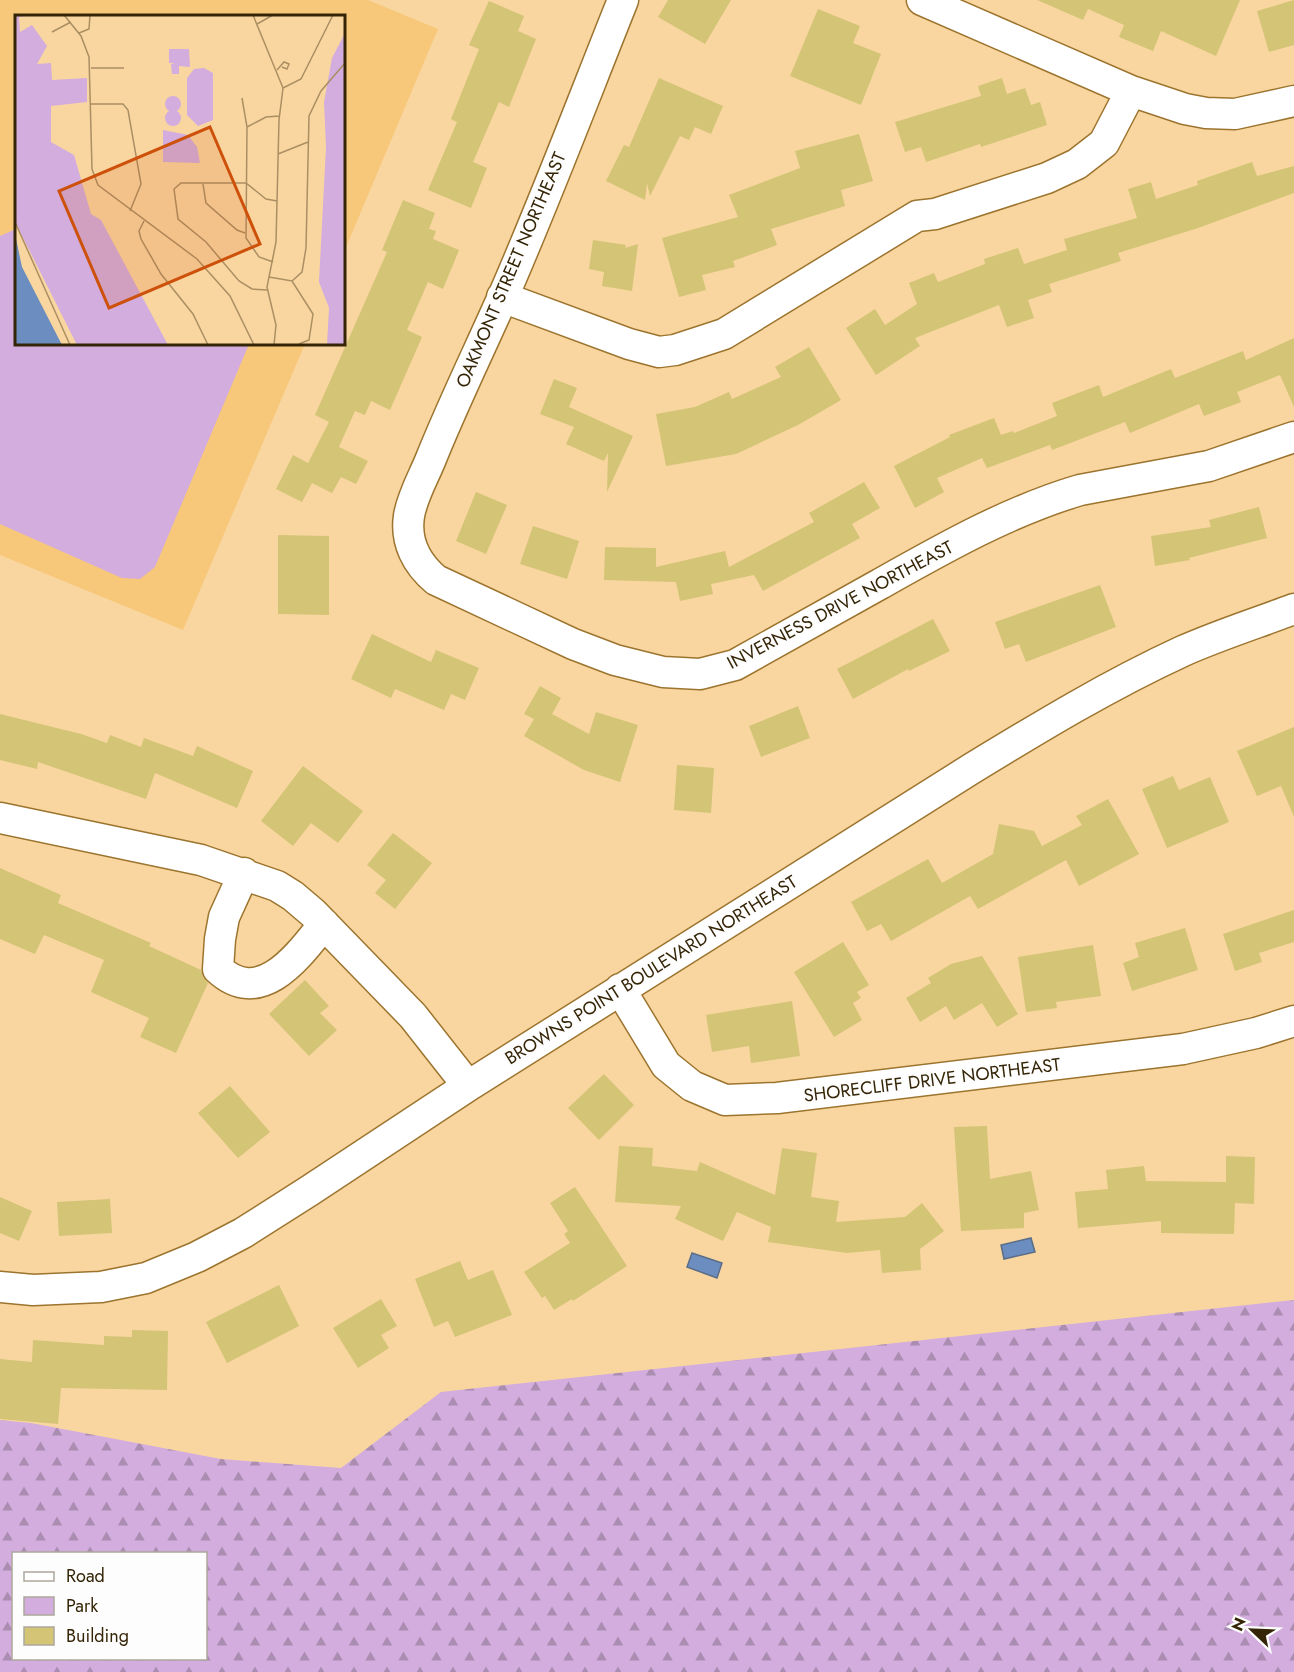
<svg xmlns="http://www.w3.org/2000/svg" width="1294" height="1672" font-family="Jost,sans-serif">
<defs>
<pattern id="forest-firs" width="22" height="20" patternUnits="userSpaceOnUse" patternTransform="scale(1.5)"><rect width="22" height="20" fill="#d2adde"/><path d="M5 1l3.5 6h-7zM16 11l3.5 6h-7z" fill="#ab8db2"/></pattern>
</defs>
<rect width="100%" height="100%" fill="#f9d6a0"/>
<path fill="#f7c77a" d="M0,0h368l70,29 -94,223v-236h-328v328h289l-122,286 -183,-75z"/>
<path fill="#d2adde" d="M16,229v115h233l-94,223 -15,12 -18,-1 -122,-54v-288z"/>
<path fill="url(#forest-firs)" fill-rule="evenodd" d="M1294,1300v372h-1294v-252l31,3 190,36 120,9 100,-76zM14,1554h192v104h-192z"/>
<path fill="#6b8dbf" stroke="#5b6e88" stroke-width="1.5" d="M1031,1238l4,14 -31,7 -3,-14z
M692,1253l30,10 -5,15 -30,-11z"/>
<path fill="#d3c476" d="M668,0h63l-26,44 -47,-27z
M1037,0h203l-24,56 -55,-25 -8,20 -34,-14 5,-12 -36,-16 -5,11z
M1294,0v45l-25,7 -12,-41z
M489,1l35,15 -6,15 18,8 -27,68 -10,-5 -26,60 14,6 -16,40 -43,-18 29,-68 -6,-3 28,-70 -10,-4z
M818,9l42,17 -7,17 28,11 -20,51 -71,-29z
M659,78l64,28 -12,28 -16,-7 -6,13 -9,-4 -30,60 -3,-13 -2,17 -39,-19 18,-36 5,2z
M1002,78l5,16 18,-6 6,17 9,-3 7,23 -66,22 -1,-3 -54,18 -5,-15 -16,5 -10,-30 86,-26 -3,-10z
M859,134l14,47 -32,9 4,16 -74,23 6,16 -44,16 2,6 -33,8 4,15 -27,7 -17,-59 76,-21 -9,-22 71,-27 -5,-17z
M1252,162l5,14 37,-10v27l-96,35 -80,25 3,8 -72,23 3,8 -24,8 6,18 -27,9 -8,-22 -84,33 5,8 -44,29 -30,-47 29,-19 10,16 32,-21 -8,-21 25,-10 4,9 47,-18 -1,-5 34,-11 6,16 43,-14 -3,-11 73,-21 -9,-29 23,-7 5,17 42,-14 -1,-4z
M403,200l32,13 -6,16 7,2 -3,8 26,11 -16,39 -15,-7 -21,48 15,7 -32,73 -19,-9 -6,14 -10,-4 -16,36 29,14 -12,23 -15,-7 -9,16 -20,-10 -10,19 -26,-13 17,-34 15,8 21,-41 -14,-7 72,-163 -5,-2z
M593,240l33,5 -1,3 13,-4 -6,47 -30,-5 2,-14 -15,-3z
M1294,338v69l-14,-32 -43,17 4,10 -37,14 -5,-12 -69,29 -5,-11 -73,28 -2,-5 -63,23 -5,-10 -45,20 7,14 -29,16 -21,-42 56,-29 -1,-2 45,-17 7,17 12,-4 1,2 43,-17 -5,-13 47,-18 4,12 68,-28 4,9 68,-27 3,9z
M809,347l32,53 -43,25 -62,29 -70,12 -10,-52 39,-7 34,-15 3,7 49,-22 -6,-10z
M554,379l23,9 -8,19 64,29 -26,56 1,-39 -4,8 -38,-17 8,-17 -34,-13z
M864,482l16,26 -28,16 8,14 -97,53 -9,-16 -43,9 2,10 -33,7 -4,-19 -72,-2 1,-33 51,1v19l69,-16 4,16 85,-45 -5,-9z
M476,492l31,13 -21,49 -30,-13z
M1259,507l8,31 -78,20 1,2 -35,6 -4,-30 60,-9 -2,-7z
M533,526l46,15 -12,38 -47,-15z
M278,535l51,1v79l-51,-1z
M1100,585l16,42 -90,35 -7,-18 -14,5 -10,-27z
M933,619l17,32 -41,20 -1,-2 -55,30 -16,-30z
M372,634l59,28 5,-12 43,18 -14,32 -14,-6 -7,16 -49,-21 -4,9 -40,-19z
M540,686l21,12 -9,16 37,20 7,-22 42,13 -18,57 -36,-12 -60,-34 10,-17 -10,-5z
M798,706l12,32 -49,19 -12,-31z
M0,714l81,20 26,9 3,-8 31,12 3,-9 49,18 4,-10 56,25 -16,37 -82,-35 -9,26 -108,-37 -1,7 -37,-9z
M1294,727v90l-13,-31 -24,10 -20,-45z
M677,765l37,3 -3,45 -37,-3z
M303,766l60,45 -25,32 -27,-20 -18,23 -32,-25z
M1173,776l6,14 31,-13 19,45 -62,26 -25,-59z
M1108,799l31,55 -60,32 -13,-26 -88,49 -8,-13 -79,45 -10,-17 -14,7 -16,-29 77,-43 14,24 51,-29 6,-30 35,7 8,15 40,-21 -6,-9z
M393,833l39,30 -37,46 -20,-16 11,-13 -19,-15z
M0,868l61,27 -3,8 93,40 -2,3 52,24 2,7 5,6 -32,70 -36,-16 9,-19 -58,-26 13,-32 -60,-25 -9,19 -35,-15z
M1294,910v32l-35,11 3,9 -27,9 -12,-37z
M1185,928l13,42 -66,21 -9,-28 16,-6 -4,-14z
M843,942l26,43 -12,7 4,6 -8,5 9,17 -28,17 -40,-65z
M1093,945l8,51 -45,6 1,6 -31,4 -8,-55z
M982,956l36,58 -21,13 -15,-24 -28,17 -8,-14 -26,16 -14,-24 25,-15 -3,-5 23,-14z
M305,980l24,26 -9,7 17,17 -28,26 -40,-42z
M792,1001l8,55 -49,7 -2,-17 -37,6 -6,-37z
M604,1074l30,31 -35,35 -31,-32z
M230,1086l40,46 -32,26 -40,-45z
M987,1126l3,53 41,-8 8,39 -15,3v15l-63,3 -7,-104z
M619,1146l34,2 -1,18 45,5 3,-9 75,33 7,-47 35,5 -6,44 28,4 -3,21 69,-5 17,-14 22,28 -24,18 1,21 -39,3 -2,-23 -33,3 -79,-11 3,-15 -34,-15 -14,29 -48,-22 6,-13 -66,-4z
M1226,1156l29,1 -1,47 -19,-1 -1,31 -73,-1v-12l-83,7 -3,-36 33,-3 -2,-19 38,-4 2,15 80,1z
M575,1187l52,79 -54,35 -1,-2 -18,11 -9,-14 -3,2 -18,-26 46,-29 -6,-9 4,-3 -18,-28z
M0,1197l32,14 -13,30 -19,-8z
M110,1199l2,34 -53,3 -2,-34z
M460,1261l8,19 25,-10 19,45 -57,22 -7,-16 -14,6 -19,-48z
M279,1285l20,41 -72,37 -21,-41z
M381,1299l16,27 -16,9 8,13 -31,20 -25,-40z
M132,1330l36,1 -1,59 -106,-2 -3,36 -58,-5v-60l32,3 1,-22 71,5v-9l28,1z"/>
<g fill="none" stroke-linecap="round" stroke-linejoin="round">
<g stroke="#9c742e" stroke-width="33">
<path id="minor" d="M623,0c-40,100 -78,201 -121,299 -24,54 -50,107 -72,162 -7,17 -18,36 -21,55 -4,26 8,48 27,64l137,64 42,16 48,12 37,2 35,-9c49,-27 97,-54 145,-81 64,-36 129,-73 200,-94l129,-24 85,-29
M922,0l209,91 54,18 21,4 29,1 59,-13
M502,297l127,47 30,8 16,-2 49,-16 193,-118 18,-2 112,-36 30,-14 27,-21 27,-52
M0,818l201,42 76,26 16,10 20,17 100,103 55,70
M244,873l-20,44 -4,22 -2,30c43,40 81,-14 106,-45
M620,989l46,76 26,21 33,14 52,-2 406,-49 73,-16 38,-12
M0,1287l33,3 68,-3 45,-9 51,-21 46,-24 66,-42 159,-105 503,-317c69,-42 138,-84 212,-118 36,-16 74,-28 111,-42"/>
</g>
<use href="#minor" stroke="#fff" stroke-width="30"/>
</g>
<g text-anchor="middle" stroke-width="5" stroke-linejoin="round" paint-order="stroke">
<g font-size="18" fill="#352507" stroke="#fdfdfd">
<text transform="translate(511 270) rotate(-67)" y="6">OAKMONT STREET NORTHEAST</text>
<text transform="translate(840 605) rotate(-28)" y="6">INVERNESS DRIVE NORTHEAST</text>
<text transform="translate(651 970) rotate(-32)" y="6">BROWNS POINT BOULEVARD NORTHEAST</text>
<text transform="translate(932 1080) rotate(-7)" y="6">SHORECLIFF DRIVE NORTHEAST</text>
</g>
</g>
<g transform="translate(15 15)">
<rect width="330" height="330" fill="#f9d6a0"/>
<path d="M330,18v312h-18l2,-37 -10,-26 7,-135 -2,-45 8,-44zM154,34h20l1,18 -11,-1v8h-7l-1,-10 4,-1h-6zM189,53l9,5v47l-15,6 -11,-11v-37l7,-9zM150 89a8 8 0 1 1 16 0a8 8 0 1 1-16 0ZM150 103a8 8 0 1 1 16 0a8 8 0 1 1-16 0ZM148,115l25,5 9,12 3,16 -37,-1z" fill="#d2adde"/>
<path d="M0,0h17l-13,2 1,15 12,-7 15,21 -10,18 14,-1 1,17 35,-2v24l-36,4v36l23,13 17,59 10,6 67,125h-91l-62,-123z" fill="#d2adde"/>
<path d="M0,219l7,33 40,78h-47z" fill="#6b8dbf"/>
<path fill="none" stroke="#ab8f63" stroke-width="1.5" d="M49,0l17,21 8,21 3,112 6,16 99,74 33,37 24,49M238,0l30,73 -4,32 -3,122 -9,45 9,38 -2,20M242,9l16,-9M37,17l19,-10M64,18l10,-4 1,-14M76,53h33M262,55l7,-8 5,2 -2,5 -5,-2M268,73l18,-9 32,-64M227,83l5,29 -1,111 13,19 14,5M76,89h32l5,6 13,74 -11,27M232,112l19,-10 13,-1M263,139l30,-12M188,169l3,19 31,27 8,3M129,206l-5,10 2,8 20,35 32,40 15,31M0,207l55,123M254,262l23,4 10,-9 4,-24 3,-132 12,-25 24,-28M277,266l21,33 -4,26 -10,4M252,275l-15,-1 -13,-8 -33,-39 -28,-23 -4,-30 7,-6h65l20,16 11,2"/>
<path fill="#cd510b" fill-opacity="0.15" stroke="#cd510b" stroke-width="3" d="M195,112l50,117 -151,64 -50,-117z"/>
<rect width="330" height="330" fill="none" stroke="#352507" stroke-width="3"/>
</g>
<rect x="12" y="1552" width="195" height="108" fill="#fdfdfd" stroke="#ada79b" stroke-width="1.5"/>
<rect x="24" y="1572" width="30" height="9" fill="#ffffff" stroke="#ada79b" stroke-width="1.5"/>
<text x="66" y="1582" font-size="18" fill="#352507">Road</text>
<rect x="24" y="1597" width="30" height="18" fill="#d2adde" stroke="#ada79b" stroke-width="1.5"/>
<text x="66" y="1612" font-size="18" fill="#352507">Park</text>
<rect x="24" y="1627" width="30" height="18" fill="#d3c476" stroke="#ada79b" stroke-width="1.5"/>
<text x="66" y="1642" font-size="18" fill="#352507">Building</text>
<g transform="translate(1252 1630) rotate(293)" stroke="#fdfdfd" stroke-width="4.5" paint-order="stroke">
<path d="M0-4.5L10 22L0 15L-10 22Z" fill="#352507"/>
<text y="-9" font-size="16" font-weight="bold" text-anchor="middle" fill="#352507">N</text>
</g>
</svg>
